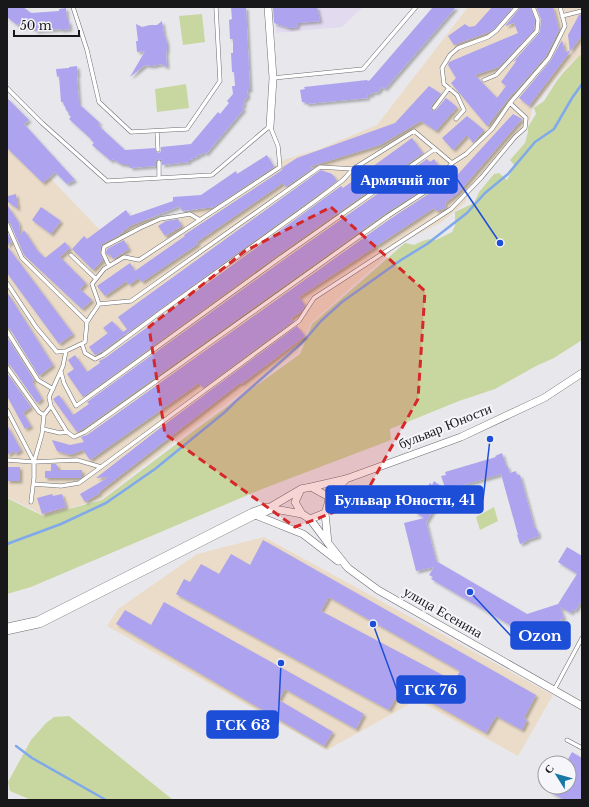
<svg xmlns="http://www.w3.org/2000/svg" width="589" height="807" font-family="'Libre Baskerville',serif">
<defs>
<filter id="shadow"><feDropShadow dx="2.5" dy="2.5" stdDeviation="1" flood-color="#0004"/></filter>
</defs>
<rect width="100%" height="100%" fill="#e8e8ec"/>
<path fill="#ebdcc9" d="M468,7h114v46l-19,17 -31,38 -2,12 -36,43 -24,24 -5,16 -23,19 -41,21 -90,80 -13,29 -100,72 -97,75 -58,17 -9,-6 -27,-13v-364l92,96 107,-21 80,-49 31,-9 60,-25z
M264,537l289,158 -35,61 -101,-56 -90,50 -220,-124 11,-17 79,-55z"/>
<path fill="#e2dbf0" d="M275,7h88l-21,20 -66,6z"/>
<path fill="#c8d6a0" d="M202,14l3,28 -22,3 -4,-29z
M582,54v286l-28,18 -18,8 -41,23 -36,12 -69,28 1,11 -129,49 -231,98 -24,7v-96l36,18 59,-16 97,-73 101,-73 12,-30 93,-81 9,2c9,-4 13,-7 22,-5l16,-8 3,-6v-14l19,-9 5,-11 15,-18 5,-1 8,7 3,-6 4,-9 -4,-5 15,-17 3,-11v-5l8,-13 -2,-6 10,-7 12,-19 7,-9 16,-17z
M186,84l3,24 -32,4 -2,-23z
M494,507l4,14 -18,9 -4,-13z
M69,716l104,84h-142l-21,-9 -2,-9 23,-42 15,-17 8,-6z"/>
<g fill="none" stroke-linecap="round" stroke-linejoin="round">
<path stroke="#7fa9eb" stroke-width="2.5" d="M7,544l54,-20 45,-21 49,-34 70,-57 10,-10 67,-59 19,-22 21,-19 59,-42 26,-16 40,-31 18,-20 23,-19 27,-32 19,-13 18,-31 10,-14
M16,746l16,12 74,42"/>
</g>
<path fill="#ada3ee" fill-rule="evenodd" filter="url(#shadow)" d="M7,7h16l8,6 28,-2v-2l7,-1 1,13h2l1,8 -9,1v-1l-26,2v-3l-4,1v-2h-8l-5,-4 -1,2 -10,-8z
M231,7h15l4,83h-3l1,6 -5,6 2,1 -3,4 2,2 -38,45 -2,-2 -3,3 -1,-1 -3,3 -4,1v1l-4,1v2l-27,3v-5l-3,-1 -3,2v5l-26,2v-3h-5v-1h-5l-3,-3 -1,1 -3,-3 -2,2 -19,-16 2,-2 -3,-3v-1l-22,-20 2,-2 -3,-3 1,-1 -3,-3 -1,-4h-1l-1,-4h-2l-2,-26 -2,1 -1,-8 13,-1v-1l8,-1 1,9h-1l2,29 21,19 -2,2 4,3h-1l24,22 30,-2 1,4 3,1 2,-2v-4l30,-3 27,-32 2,2 9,-11 -2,-2 6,-7 -1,-8h3l-1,-14h-2l-1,-19h2v-14h-3l-1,-19 3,-1z
M273,7h14v1l8,-1h22l3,14 -22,2 -1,4 -8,1 -15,-5z
M433,7h23l-71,82 -3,-2 -4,5 -7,1 1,2h-5l1,3 -62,6v-2h-4l-2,-12 5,-1 -1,-2 63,-7 1,1 2,-1z
M492,7h21l-19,22 -5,3 -35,13 -6,-9 17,-12 4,3 6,-1z
M520,7h10l5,13 -1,10 -35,37 -24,8 22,23 9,-12 -5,-4 16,-22 -4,2 27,-30 1,-13 -5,-12h17l6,23 -13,26 -33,38h-1l-25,32 -36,-43 5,-5 -8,-13 1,-3 69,-29 -4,-10 -9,3 14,-17z
M582,14v21l-4,6 -49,65 -10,-8 32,-38 11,-20 3,12 5,-1 -2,-16 11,-20z
M162,21l2,13 2,5 1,5v5l-1,5 1,13 -6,-3 -9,2 -7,-1 -15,12 15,-26 -8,1 -1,-11h2l-2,-17 6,3 8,-2h7z
M429,86l11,7 1,1 -10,12 1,4 2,1 2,-1 10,-12 11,9 -21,24 -15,-10 -41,24 -71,22 4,1 -27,19 -3,-4 -86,59 1,2 -56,38 -3,-4 -10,7 -2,-4 -22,15 -8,-10 33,-23 5,8 50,-35 -1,-1 98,-65 1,-3 14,-9 98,-35z
M7,98l22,22 -5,4 51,56 -8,4 -12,-12 -12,11 -36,-35z
M513,114l9,5 -64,74 -13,10 1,5 -10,3 -2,-3 -135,89 6,8 -3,6 -11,7 2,3 -90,67 -4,-5 -109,77 -7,-10 -13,5 -13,-4 -5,-11 18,5 14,-3 -3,-5 6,-2 303,-216 46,-30 3,-5 3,4 7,-4z
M467,116l17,14 -11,13 -6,-8 -14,15 -11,-12z
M412,138l11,15 -145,102 -195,142 -16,-23 7,-5 -6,-9 7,-5 12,17 13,-9 -1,-2 6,-3 236,-172 2,2z
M267,155l7,12 -60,40 -32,4 -2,-5 -50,20 -10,8v1l-18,9 -1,2 -1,7 3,7 -10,10 -21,-21 12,-13 3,3 39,-29 4,6 43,-15v-4l28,-2 35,-24 1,3z
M427,159l3,3 4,-3 5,7 -8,6 5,7 -4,5 -46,29 -303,216 -6,3 -24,-33 6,-4 14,20 16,-11 -2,-2 195,-141z
M321,170l11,4 5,7 -236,171 -6,3 -6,-8 19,-14 -5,-5 9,-7 11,11 4,-3 -9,-12z
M16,194l2,15 -10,-7v-6z
M8,206l11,17 1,12 4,-5 13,20 8,8 20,-16 5,6 -10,9 26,26 -6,6 12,11 -10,9 -58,-54 -14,-32 -3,-2z
M41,207l20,14 -10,13 -19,-14z
M178,219l4,7 -17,10 -7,-10 8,-5z
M7,232l5,11 -1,-1 -4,4 66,88 -14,10 -52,-71z
M124,240l5,9 -16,10 -3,-5 -2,2 -2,-3 1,-4z
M7,292l46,73 -14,11 -29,-47 -3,-1z
M297,326l8,10 -64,48 -1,-1 -141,109 1,1 -15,9 -5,-8 29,-17 -13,1 68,-53z
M7,337l27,43 -2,2 10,17 -5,4 -27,-38 -3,-1z
M7,373l24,34 -8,6 8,13 -6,3 -18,-33z
M7,425l14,25 -6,4 -1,-3 -7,4z
M502,453l4,13 1,-1 3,8 6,-2 1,4h3l15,54h2l2,7 -12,4v1l-7,3 -3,-9h1l-17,-61 -55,16 -20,32 10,39 91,53 31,-10 19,-30 -19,-12 9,-15 15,9v44l-7,11 -2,-2 -2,4 -11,-6 4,11 -4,2 1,2 -26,8 -1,-2 -4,1v-2l-9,1 -4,-2 -2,2 -84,-49 2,-2 -4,-2 5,-8 -18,4 -12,-48 20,-5 -9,-6 3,-5 -3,-1 15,-23 2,2 2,-4 12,9 -5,-14 5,-1 -1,-3 51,-15 -1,-1z
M51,464h5l2,3v3h24v7l-1,1h-36v-7h6z
M7,467h13v14h-13z
M52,494l1,2 9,-2 4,13 -24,7 -5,-16z
M263,540l273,155 -12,23 3,2 -5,10 -26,-14 -10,17 -84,-47 -13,24 -213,-116 8,-15 6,3 11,-18 18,10 12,-20 19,11zM329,597l131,74 -6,10 -133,-70z
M164,602l200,112 -8,15 -71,-40 -6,11 54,32 -9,14 -208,-122 9,-14 26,15z
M572,752l10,6v42h-17l-15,-8 3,-5h16v-24h-3z"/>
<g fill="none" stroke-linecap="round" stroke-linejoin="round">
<g stroke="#6d6d71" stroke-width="4.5">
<path id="lane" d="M73,7l14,43 12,52 32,30 56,-3 33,-48 -4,-74
M562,16l20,-5
M273,78l90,-9 53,-62
M484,80l12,-5 41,-44 1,-11 -5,-13
M7,88l35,35 65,58 105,-6 58,-49 8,20 2,21 -141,93 -15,-3 -20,12 -12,15 7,20 -12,18 -2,20 -19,9 -3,15 -14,31 2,9 -7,9 -2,19 -8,28v16l-3,24
M510,103l39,-45 16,-32 -5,-19
M434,108l15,-20
M456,119l8,-9 -7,-15 -13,-11 -2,-16 8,-13 8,-7 30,-11 8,-6 21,-24
M157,131l1,19
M159,178v-16
M7,224l15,34 65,64
M71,255l25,24
M109,266l-6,-13 1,-6 36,-19 20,-9 30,-5 10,6
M7,283l29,44 21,25 9,-1
M99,304l32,-3 189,-134 33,2 61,-38 38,32
M7,331l31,49 15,9
M82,344l3,9 10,6 8,-4 58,-43 157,-113 25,-19 10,-11
M7,367l32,45 5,3
M61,372l3,11 12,23 204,-148 155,-109
M7,410l27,52 43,-2 24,7 198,-146 15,-23 137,-89 30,-31 34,-41 10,-9 1,-10 -16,-15 -18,26 -26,25 -14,9 -18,23 -46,30 -303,216 -11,5 -7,-5 -16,-26
M43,429l17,4 7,-1
M7,460l27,2
M33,484l28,2 18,-3 22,-16
M554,690l28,-52
M567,740l15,8"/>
</g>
<g stroke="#6d6d71" stroke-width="8">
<path id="street" d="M268,7l5,71 -3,48
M311,487l35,-8 115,-42 83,-39 38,-25
M311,487l18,10 -1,7 -3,9 -15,6 -8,-5 -7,-12 6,-13z
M329,497l17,-18
M267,509l34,-20
M267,509l13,1 22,4
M325,513l3,30
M253,514l50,20 35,27
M310,519l18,24 20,25 30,22 204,116"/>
</g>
<g stroke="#6d6d71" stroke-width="12">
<path id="secondary" d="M7,629l32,-7 214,-108 14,-5"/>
</g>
<use href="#lane" stroke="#fff" stroke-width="3.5"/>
<use href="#street" stroke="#fff" stroke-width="7"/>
<use href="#secondary" stroke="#fff" stroke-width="11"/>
</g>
<path fill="#d62828" fill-opacity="0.2" stroke="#d62828" stroke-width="3" stroke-dasharray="8 5" stroke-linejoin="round" d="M331,207l94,84 -7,108 -57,103 -66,25 -130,-93 -16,-107 96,-76z"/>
<g text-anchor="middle" stroke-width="4" stroke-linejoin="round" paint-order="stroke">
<g font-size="14" fill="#181719" stroke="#f6f5f9">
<text transform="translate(445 426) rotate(-22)" y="5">бульвар Юности</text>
<text transform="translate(443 612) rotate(30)" y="5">улица Есенина</text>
</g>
</g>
<path fill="none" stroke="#1d4ed8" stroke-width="1.5" d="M500 243L457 179M490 439L483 500M470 592L511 636M373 624L397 690M281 663L278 724"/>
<g fill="#1d4ed8" stroke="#f6f5f9" stroke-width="1.5">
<circle cx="500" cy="243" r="4"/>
<circle cx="490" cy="439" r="4"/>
<circle cx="470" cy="592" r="4"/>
<circle cx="373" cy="624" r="4"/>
<circle cx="281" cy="663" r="4"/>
</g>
<g fill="#1d4ed8" stroke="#1d4ed8" stroke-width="1.5">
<rect x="352" y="166" width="105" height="27" rx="4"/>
<rect x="326" y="486" width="157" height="27" rx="4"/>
<rect x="511" y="622" width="59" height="27" rx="4"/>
<rect x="397" y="676" width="68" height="27" rx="4"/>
<rect x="207" y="711" width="71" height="27" rx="4"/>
</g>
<g font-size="15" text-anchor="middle" font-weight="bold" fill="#fff">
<text x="405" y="185">Армячий лог</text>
<text x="405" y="505">Бульвар Юности, 41</text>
<text x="540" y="641">Ozon</text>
<text x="431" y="695">ГСК 76</text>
<text x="243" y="730">ГСК 63</text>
</g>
<rect width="589" height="807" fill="none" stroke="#181719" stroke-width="16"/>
<g transform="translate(557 775) rotate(307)"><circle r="19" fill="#f6f5f9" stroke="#9d9c9f"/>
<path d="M0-3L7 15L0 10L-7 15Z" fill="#1778a4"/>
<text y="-6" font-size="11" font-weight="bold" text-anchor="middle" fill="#181719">С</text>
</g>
<path d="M14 30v6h65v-6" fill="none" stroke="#181719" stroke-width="2"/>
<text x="20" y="30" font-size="12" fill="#181719" stroke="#f6f5f9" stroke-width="3" paint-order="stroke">50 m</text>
</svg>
